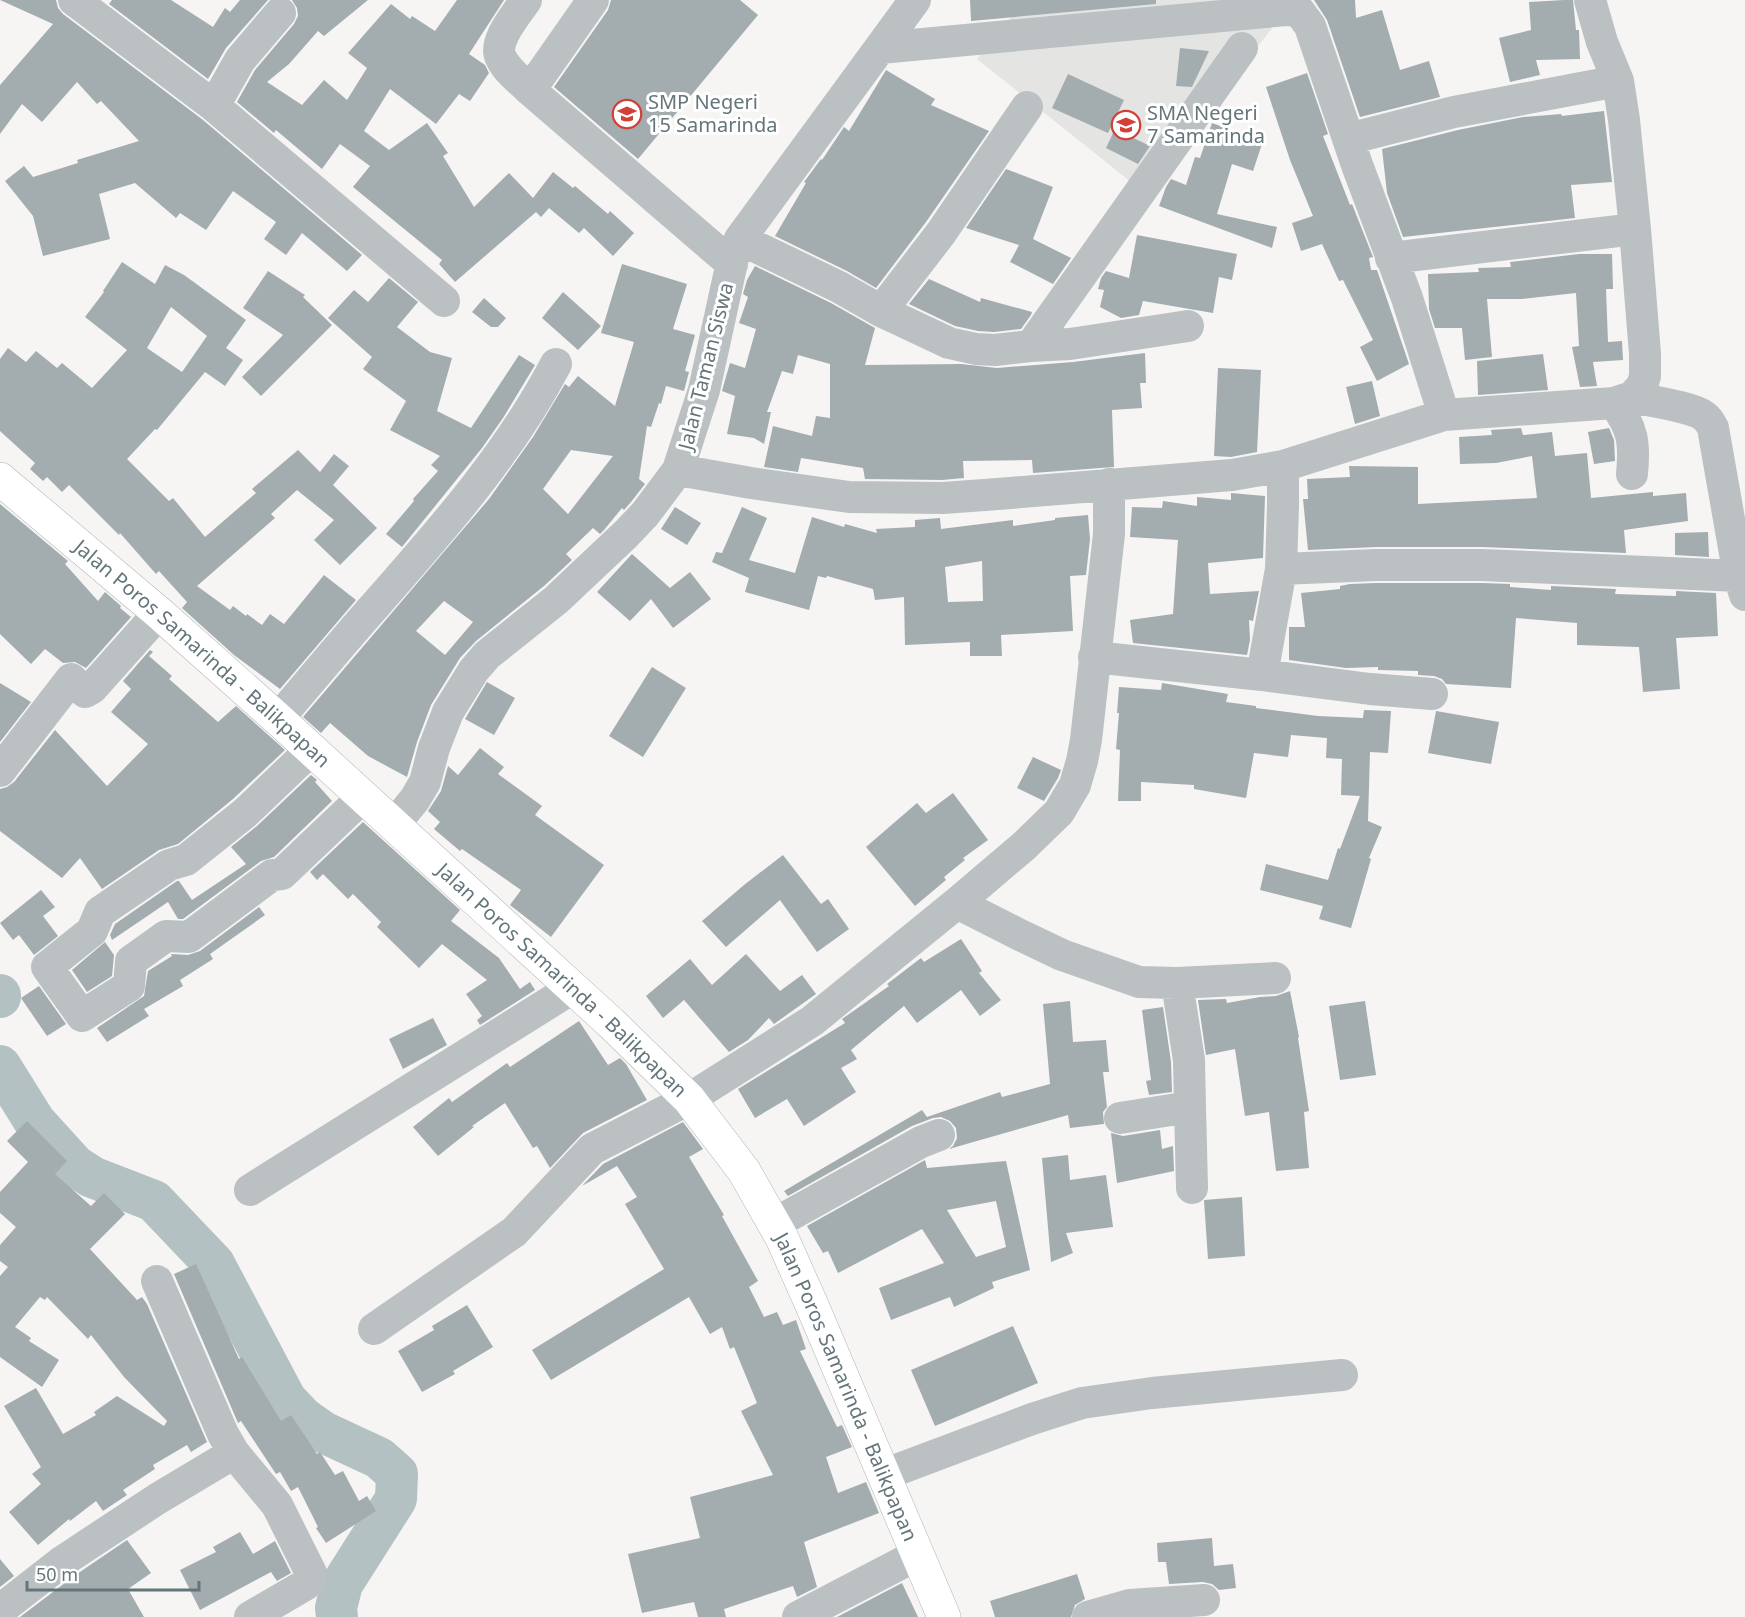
<svg xmlns="http://www.w3.org/2000/svg" width="1745" height="1617" font-family="'Noto Sans',sans-serif">
<rect width="100%" height="100%" fill="#f6f5f3"/>
<path fill="#e4e5e3" d="M1025,0h270l-154,190 -164,-131z"/>
<g fill="none" stroke-linecap="round" stroke-linejoin="round">
<path stroke="#b3c1c2" stroke-width="42" d="M0,995v2
M0,1066l35,56 40,44 17,11 62,24 60,63 72,136 17,18 20,14 56,26 18,16 -1,25 -54,85 -6,24 1,9"/>
</g>
<path fill="#a3acaf" fill-rule="evenodd" d="M0,0h56l2,8 5,6 140,106 159,135 -15,16 -45,-38 -16,22 -22,-16 12,-17 -43,-31 -27,39 -26,-17 -4,5 -41,-35 -36,11 11,45 -67,17 -10,-40 -28,-35 19,-15 9,11 45,-14 -1,-3 62,-19 -38,-40 -4,3 -20,-22 -35,40 -20,-18 -22,30v-49l53,-61z
M112,0h59l42,27 12,-19 5,4 10,-12h28l-42,48 -18,31 -99,-75z
M292,0h76l-44,36 -6,-5 -29,33 -22,18 35,23 22,-25 23,20 20,-32 -19,-15 43,-49 19,15 2,-3 23,15 22,-31h47l-35,54 16,11 4,8 -19,28 -11,-7 -23,30 -46,-35 -26,42 25,19 38,-27 21,30 -5,3 31,51 35,-34 24,25 20,-26 20,16 2,-2 33,28 2,-3 24,22 -21,23 -29,-28 -5,5 -30,-25 -8,9 -5,-5 -81,70 -16,-18 3,-4 -89,-73 17,-21 -30,-22 -18,25 -46,-39 -2,3 -37,-31 18,-32 39,-46 4,-8 -1,-8z
M611,0h129l18,15 -120,144 -84,-72 54,-77z
M970,0h186v4l-185,17z
M1314,0h41l1,18 26,-8 18,60 29,-9 11,36 -80,20 -33,-97z
M1564,0h9l3,30h3l1,29 -44,1 4,15 -30,7 -11,-44 32,-8 -2,-28z
M1180,48l29,3 -17,36 -16,-1z
M886,70l49,29 -4,6 58,26 -63,91 -50,66 -29,-17 -72,-35 31,-53 -2,-1 17,-23 1,1 22,-33 5,4z
M1307,73l21,61 -5,2 27,69 2,-1 21,53 -4,1 2,12h6l32,94 -32,17 -17,-34 13,-7 -30,-60 -4,1 -17,-37 -21,7 -9,-28 21,-7 -23,-56 -24,-73z
M1068,74l56,26 -16,33 -56,-25z
M1604,111l8,71 -41,3 4,33 -172,19 -16,-44 -5,-44 76,-19 65,-13 38,-3 1,2z
M1212,123l51,18 -10,30 -21,-7 -15,50 60,13 -5,21 -113,-42 7,-19 5,-8 15,6 9,-28 5,1z
M1115,129l35,17 -12,18 -32,-16z
M1006,169l47,18 -20,52 38,19 -18,26 -43,-22 9,-17 -53,-17z
M1137,235l100,19 -5,26 -13,-3 -6,36 -70,-12 -4,14 -18,3 -21,-11 4,-17 -6,-1 3,-11 5,-7 23,7z
M1579,254h33l1,35h-7l2,53 14,-1 1,19 -30,2 4,24 -17,1 -8,-40 7,-1 -3,-53 -54,6h-35l5,58 -27,3 -3,-32h-27l-6,-19 -1,-35 51,-2 -1,-4 33,-1 -1,-5z
M122,262l33,22 10,-19 19,10 62,45 -20,28 17,12 -18,26 -20,-14 -48,58 -2,-1 -28,30 42,42 4,-3 32,39 51,-44 -4,-4 46,-39 22,22 14,-18 15,12 -16,19 44,43 -37,37 -26,-25 20,-20 -37,-30 -26,24 4,4 -78,68 33,24 3,-4 13,10 1,-2 15,11 8,-11 14,10 40,-49 32,25 -76,89 -46,-34 -52,-47 5,-6 -28,-31 -3,3 -36,-41 -1,2 -50,-50 -7,7 -15,-15 -4,4 -13,-12 5,-6 -35,-32v-72l8,-11 18,14 10,-11 21,17 5,-5 30,25 35,-38 -42,-33 19,-25 -1,-1zM171,307l36,29 -25,36 -35,-24z
M622,264l65,20 -14,45 22,6 -10,36 4,1 -5,19 -18,-5 -5,18 -2,-1 -8,24 -4,-1 -8,53 6,5 -14,18 -7,8 -2,-2 -18,22 -4,4 -7,-6 -27,26 6,6 -28,26 -68,55 -16,17 -29,47 -14,37 -10,35 -39,-21 -38,-33 -9,10 -18,-16 186,-218 44,-62 32,-53 4,3 9,-11 37,30 19,-64 -33,-9zM571,450l42,6 -45,58 -25,-25zM444,601l29,21 -28,33 -29,-24z
M755,266l76,37 44,25 -10,37 96,-1 36,4 76,-6 72,-9 1,30h-6l2,25 -30,2 2,57 -81,6 -1,-13 -69,1 1,17 -22,2 -77,-1 -2,-11 -62,-10 -3,14 -34,-5 9,-41 39,10 4,-20 14,2v-54l-32,-9 -5,19 -11,-3 -15,41h4l-7,32 -10,-6 -27,-4 8,-38 -13,-5 3,-11 5,-17 15,5 11,-39 -17,-6 9,-26 -5,-3 4,-14z
M268,271l37,24 -2,2 29,28 -71,71 -19,-19 41,-42 -40,-27z
M389,278l29,24 -21,25 33,25 22,6 -15,53 34,17 48,-73 16,10 -32,53 -21,30 -80,99 -16,-13 28,-33 -1,-2 25,-28 -7,-6 9,-9 -50,-26 16,-29 -43,-32 9,-12 -44,-39 26,-28 14,12z
M929,279l51,23 1,-4 51,14 -1,3 -10,14 -27,3 -16,-1 -23,-5 -46,-22z
M563,292l38,34 -23,24 -36,-32z
M484,298l22,20 -8,9h-7l-19,-15z
M1543,354l5,36 -70,5 -1,-34z
M1218,368l43,2 -4,82 -26,5 -17,-1z
M1372,381l8,35 -25,8 -9,-37z
M1521,428l2,7 29,-3 3,24 32,-3 4,45 62,-6v4l33,-3 2,28 -64,9 2,23 -144,-6h-106l-68,3 -5,-51h5l-1,-20 43,-2 -1,-11 69,1v37l119,-6 -5,-42 -36,7 -36,1 -1,-27 33,-2 -1,-5z
M1609,428l5,12 1,21 -21,3 -6,-32z
M1231,493l34,3 -2,62 -55,5 2,31 49,-3 -6,30 -4,-1 1,20 -3,15 -114,-12 -3,-23 43,-6 5,-74 -48,-3 2,-30 30,1 1,-7 34,5v-9l34,3z
M0,504l68,57 -3,3 33,37 7,-9 16,14 -1,2 11,9 -45,51 -11,-6 -12,1 -18,-14 -14,15 -31,-30z
M675,507l26,16 -14,22 -26,-16z
M742,507l25,11 -18,42 46,13 17,-56 32,10 1,-3 32,9 -1,-4 39,-2v-7l25,-2 1,11 72,-9v6l42,-6v-2l33,-3 2,24 -4,36 -16,1 3,55 -72,4 1,21h-32v-14l-65,3 -1,-48 -29,3 -2,-11 -46,-13 -1,2 -8,-2 -9,34 -64,-18 4,-14 -37,-16 4,-10 6,1zM982,561l1,40 -35,1 -3,-35z
M1708,532l1,25 -34,-2v-22z
M632,554l38,34 20,-16 21,27 -38,29 -22,-29 -21,22 -33,-29z
M1376,583h106l28,1v3l41,3v-4l65,3 -1,5 61,2v-5l40,2 2,43 -42,2 4,51 -37,3 -4,-45 -62,-2v-22l-61,-5 -5,70 -65,-4 -4,-5 -8,-3 -16,-1v-4l-40,-1v-3l-32,1 -57,-8v-33h16l-4,-34 39,-4v-3l10,-2z
M150,650l3,2 -4,4 23,20 -3,3 49,43 18,-16 49,44 -52,49 -55,45 -19,6 -57,39 -22,-31 -18,20 -62,-47v-42l7,-2 7,-5 41,-52 52,56 41,-42 -37,-32 20,-23 -8,-8z
M652,667l34,21 -43,69 -34,-21z
M487,682l28,16 -21,37 -29,-16z
M0,683l31,19 -31,40z
M1162,683l66,11 -2,8 30,4v2l62,8 45,2 1,-8 27,1 -3,42 -18,-1 -2,69 14,6 -13,31 2,1 -20,69 -32,-9 4,-13 -63,-16 6,-26 62,16 10,-32 2,1 20,-53 -19,-1 1,-36 -16,-1 1,-20 -36,-3 -3,22 -34,-4 -8,45 -52,-9v-4l-53,-3v19h-23l2,-51 -4,-1 3,-36h-2l2,-26 42,3z
M1436,711l63,11 -8,42 -63,-11z
M480,748l24,19 -6,7 44,32 -7,9 69,50 -53,72 -41,-32 11,-15 -59,-41 -2,2 -26,-22 6,-7 -12,-11 13,-20 7,-25 10,9z
M1033,757l28,13 -3,8 -14,23 -27,-13z
M311,775l6,5 -2,2 17,19 -58,56 -13,4 -78,58h-5l-10,-17 -56,38 -2,-5 5,-11 62,-43h2l13,19 54,-36 -15,-17 26,-21z
M953,793l35,47 -25,18 2,2 -21,17 2,3 -31,26 -49,-59 51,-44 9,10z
M363,822l97,88 -9,11 48,37 21,31 10,-7 5,8 -55,35 -3,-5 5,-4 -16,-22 21,-14 -45,-36 -23,24 -42,-41 4,-5 -28,-28 -5,5 -25,-25 -6,6 -7,-8z
M783,855l38,49 7,-5 21,30 -32,23 -37,-52 -54,47 -24,-26 42,-36z
M41,890l14,17 -12,9 15,20 -24,19 -15,-20 -6,5 -13,-17z
M259,907l6,8 -55,39 3,5 -33,21 3,6 -39,23 5,7 -42,26 -10,-14 47,-32 4,-25 24,-15 -1,-2 17,1 12,-4z
M961,939l21,32 -3,2 22,27 -21,16 -19,-26 -44,33 -13,-17 -53,44 6,9 -16,9 15,24 -52,34 -17,-27 -32,19 -17,-29 107,-66 -3,-4 47,-33 -2,-2 34,-26 3,4z
M105,942l9,13 -2,21 -25,16 -15,-22z
M746,954l34,37 22,-16 14,19 -42,30 -5,-6 -21,22 -19,12 -45,-52 -21,18 -17,-22 44,-37 22,26z
M39,986l27,38 -19,12 -26,-38z
M1290,991l9,46 -1,1 11,73 -5,1 5,56 -33,3 -7,-59 -24,4 -10,-67 -29,6 -8,-55 28,-1 1,4 33,-6 16,-1z
M1070,1001l3,41 33,-2 3,32h-6l4,35 -4,5 1,12 -34,4 -2,-13 -119,34 4,-3 4,-8 -1,-10 -6,-7 -9,-4 -8,1 -21,8 -124,70 -4,-5 138,-81 5,7 73,-25 2,5 48,-13 -7,-80z
M1365,1001l11,74 -36,5 -11,-74z
M1163,1007l8,55 1,30 -23,3 -3,-14 5,-1 -9,-70z
M433,1018l14,27 -44,24 -14,-30z
M579,1021l29,44 12,-7 6,6 21,36 -64,33 -33,35 -13,-22 -4,2 -28,-45 -33,23 2,1 -36,29 -25,-29 36,-29 3,4 55,-39 3,4z
M27,1121l40,40 -12,13 36,32 13,-13 21,21 -35,35 47,51 5,-3 5,7 60,138 -16,10 -4,-7 -34,20 2,4 -32,21 4,5 -24,16 -7,-10 -26,20 -1,-2 -31,26 -29,-33 32,-28 -9,-10 9,-7 -37,-61 32,-18 27,46 33,-19 -2,-3 23,-16 47,30 3,-5 -43,-44 -33,-42 -3,4 -41,-42 -2,3 -5,-3 -25,30 16,11 -2,3 30,19 -17,27 -42,-30v-81l8,-9 -8,-6v-16l16,-18 -16,-14v-21l28,-30 -21,-21z
M683,1122l20,27 -14,8 35,58 -2,1 36,65 -9,6 15,30 13,-5 6,13 13,-5 10,29 -6,2 37,76 5,-2 10,22 -26,10 12,36 28,-11 13,31 -75,29 13,45 -20,10 -4,-11 -69,23 2,8h-28l-4,-15 -52,11 -14,-59 72,-16 -10,-41 83,-22 -32,-64 16,-8 -23,-56 -4,2 -8,-22 -12,7 -21,-37 -138,83 -19,-30 132,-81 -39,-65 12,-7 -20,-31 -35,20 21,-22z
M1160,1130l2,19 11,-3 1,25 -57,12 -6,-50 12,3z
M1068,1155l2,25 36,-5 7,52 -47,6 7,20 -22,9 -9,-104z
M925,1160l2,8 79,-7 24,109 -38,12 2,6 -40,19 -4,-10 -59,23 -12,-32 65,-25 -22,-34 -84,44 -10,-22 -5,2 -16,-27zM996,1201l10,46 -30,10 -29,-47z
M1242,1197l3,59 -37,3 -4,-59z
M196,1264l43,95 3,-2 39,64 10,-6 26,39 3,-2 15,23 8,-4 16,30 8,-5 9,15 -50,32 -10,-15 2,-1 -20,-40 -7,4 -11,-19 -4,2 -35,-53 -3,2 -64,-149z
M467,1305l26,42 -40,24 2,3 -33,18 -24,-41 36,-21 -2,-4z
M1013,1326l25,57 -103,43 -24,-56z
M240,1532l13,22 22,-13 16,32 -14,8 -6,-9 -71,38 -20,-40 36,-18 -3,-5z
M1212,1538l2,28 19,-2 3,24 -17,2 -7,-6 -9,-2 -34,2 -3,-22h-8l-1,-19z
M127,1540l24,33 -23,16 16,28h-124l54,-41z
M0,1559l14,17 -14,11z
M1077,1574l8,25 -10,6 -4,12h-76l-5,-16z
M902,1583l16,34h-81z"/>
<g fill="none" stroke-linecap="round" stroke-linejoin="round">
<g stroke="#b1b5b7" stroke-width="34">
<g id="highway">
<path id="s1" d="M0,479l159,134 119,106 333,304 78,76 55,72 38,67 32,72 130,307"/>
</g>
</g>
<path stroke="#bbc0c2" stroke-width="32" d="M74,0l140,106 230,195
M526,0c-9,14 -34,42 -25,58 6,13 19,22 29,32l202,174
M880,48l406,-38 13,1 11,15 47,139 50,133 37,117
M530,90l63,-90
M214,106l26,-46 40,-47
M1348,139l106,-27 164,-31
M740,239l99,48 42,24 68,32 27,6 19,1 36,-4 39,-2 118,-18
M1391,258l244,-29
M881,311l60,-78 86,-126
M1031,346l211,-298
M1632,397c17,4 60,10 72,19 4,3 7,8 9,12l26,148 6,19
M1614,403c19,25 21,40 18,71
M678,470l73,13 98,14 94,1 55,-4 234,-19 51,-9 161,-51 170,-12 18,-6 10,-11 3,-10v-22l-10,-125 -11,-109 -6,-39 -16,-39 -12,-42
M1281,569l95,-4h106l257,11
M1094,657l168,18 108,14 62,5
M1262,675l19,-106 2,-64v-39
M278,719c34,-40 67,-80 101,-118 65,-74 131,-149 177,-237
M311,750l-66,63 -59,47 -17,5 -69,47 -8,19 -45,36 35,49 47,-30 2,-25 35,-25 23,1 83,-62 10,-1 80,-76
M0,771l71,-92 14,13 7,-4 67,-75
M394,825l21,-26 10,-17 9,-34 14,-36 26,-42 13,-15 69,-55 70,-66 19,-20 33,-44 26,-80 30,-137 6,-14 175,-239
M957,903l63,32 42,20 77,27 38,1 98,-5
M1190,1107l2,81
M1120,1118l70,-11 -1,-47 -12,-77
M250,1190l321,-201
M774,1224l147,-82 18,-7
M374,1329l140,-97 78,-83 97,-50 123,-78 145,-118 67,-57 35,-34 16,-27 7,-24 4,-21 23,-206v-50
M234,1453l43,52 34,68 -2,9 -4,3 -55,32
M883,1475l149,-56 50,-16 70,-10 190,-18
M0,1610l63,-49 94,-62 77,-46 -11,-19 -66,-153
M798,1617l119,-62
M1088,1617l42,-12 74,-5"/>
<use href="#highway" stroke="#fff" stroke-width="33"/>
</g>
<defs>
<g id="school-ring" transform="scale(1.5)"><circle r="9.5" fill="#fff" stroke="#d14138" stroke-width="1.5"/><path d="M0-5L7-2L0 1L-7-2ZM-4 1L0 2.5L4 1V4Q0 6-4 4Z" fill="#d14138"/></g>
</defs>
<g fill-rule="evenodd">
<use href="#school-ring" x="627" y="114"/>
<use href="#school-ring" x="1126" y="125"/>
</g>
<g text-anchor="middle" stroke-width="6" stroke-linejoin="round" paint-order="stroke">
<g font-size="20" fill="#64757b" stroke="#fff" text-anchor="start">
<text x="648" y="109">SMP Negeri<tspan x="648" dy="23">15 Samarinda</tspan></text>
<text x="1147" y="120">SMA Negeri<tspan x="1147" dy="23">7 Samarinda</tspan></text>
</g>
<g font-size="20" fill="#64757b" stroke="#fff">
<text transform="translate(706 366) rotate(-76)" y="7">Jalan Taman Siswa</text>
<text dy="7" stroke="none"><textPath href="#s1" startOffset="267">Jalan Poros Samarinda - Balikpapan</textPath></text>
<text dy="7" stroke="none"><textPath href="#s1" startOffset="753">Jalan Poros Samarinda - Balikpapan</textPath></text>
<text dy="7" stroke="none"><textPath href="#s1" startOffset="1257">Jalan Poros Samarinda - Balikpapan</textPath></text>
</g>
</g>
<path d="M27 1581v9h172v-9" fill="none" stroke="#64757b" stroke-width="3"/>
<text x="36" y="1581" font-size="18" fill="#64757b" stroke="#ffffff" stroke-width="4.5" paint-order="stroke">50 m</text>
</svg>
